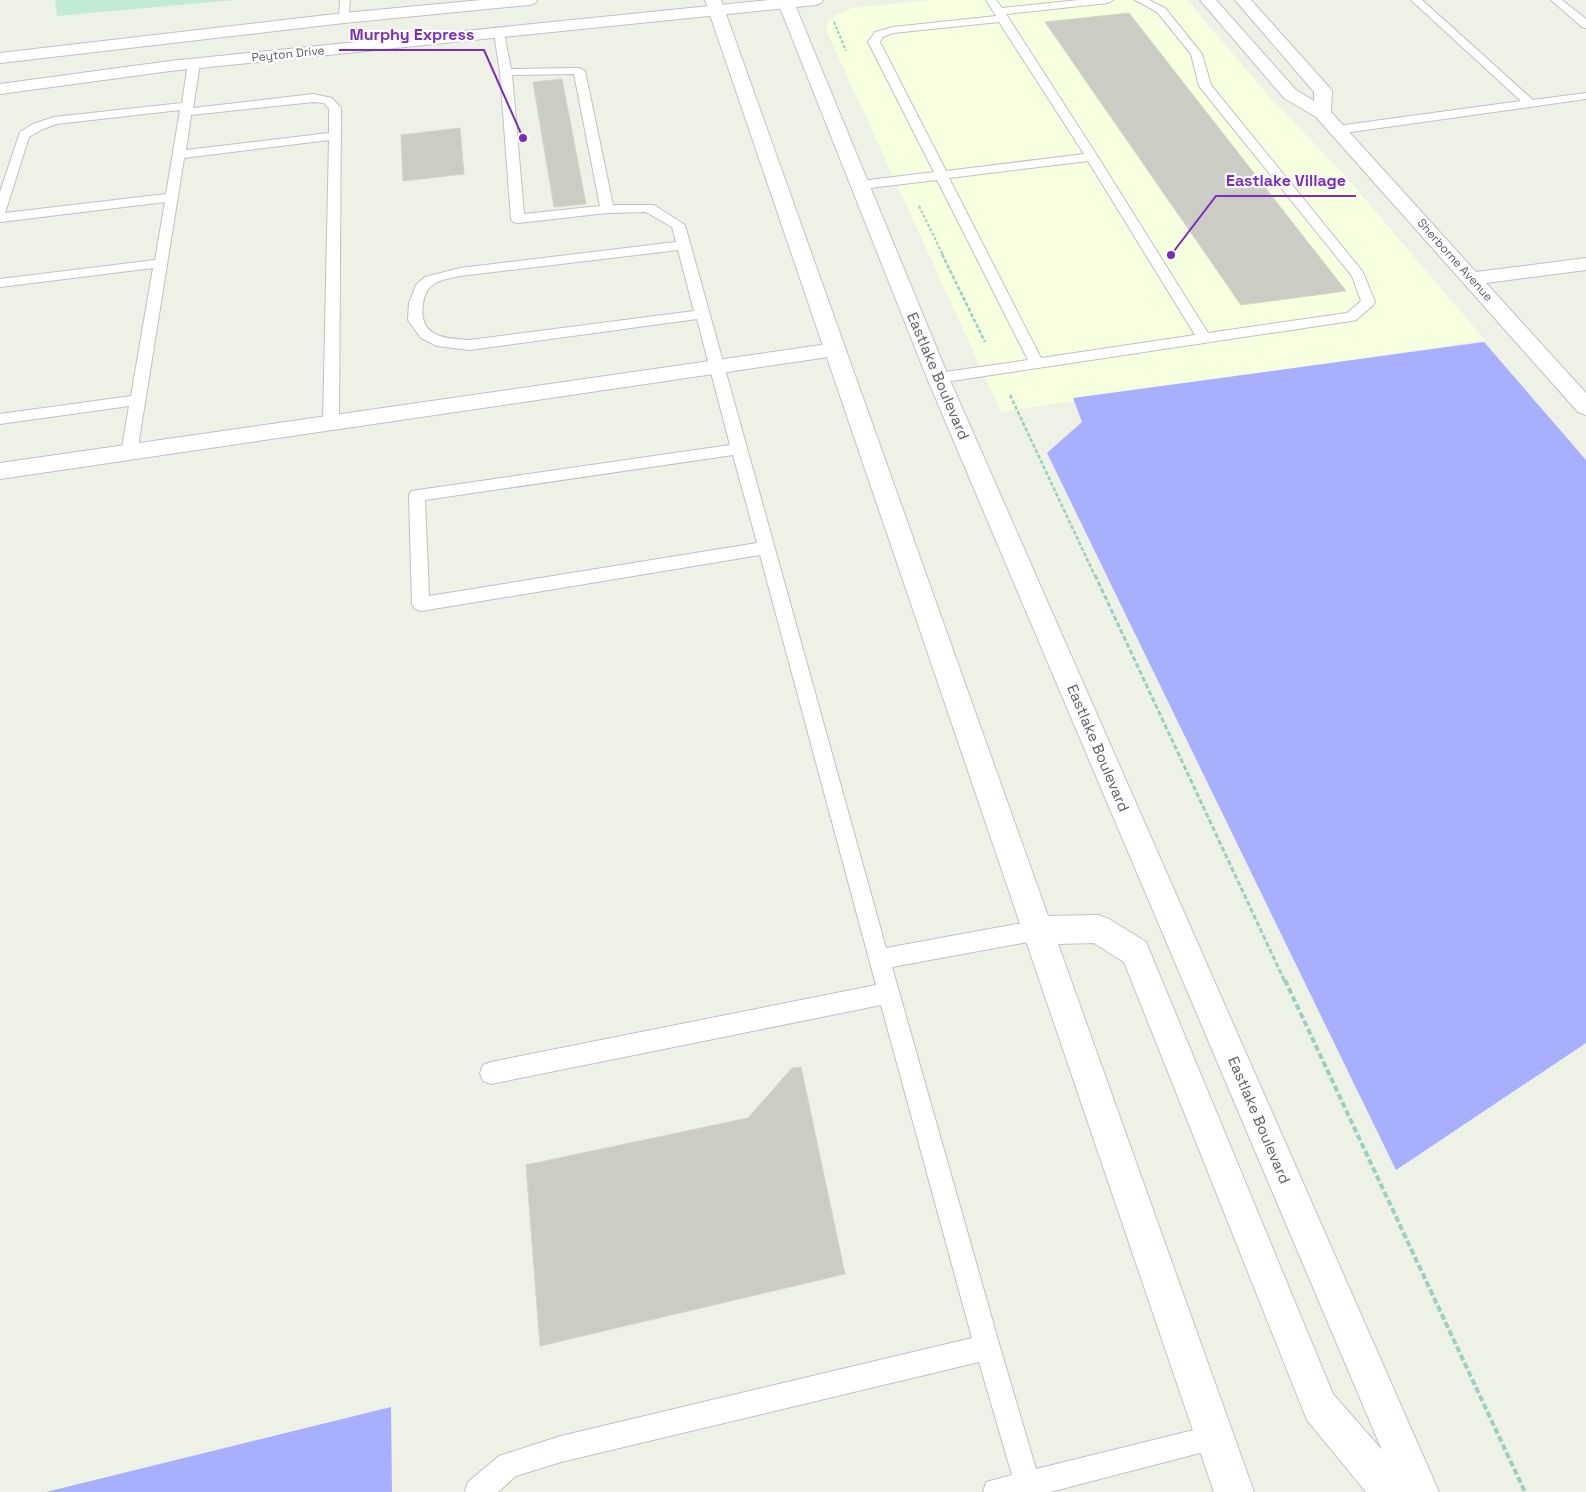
<svg xmlns="http://www.w3.org/2000/svg" width="1586" height="1492" font-family="'Space Grotesk',sans-serif">
<rect width="100%" height="100%" fill="#eef1e6"/>
<path fill="#f6ffde" d="M932,0h255l86,101 68,70 144,169 -484,72 -174,-380 1,-11 6,-5 18,-8z"/>
<path fill="#c1ebd5" d="M55,0h180l-178,16z"/>
<path fill="#a9afff" d="M1484,342l102,118v583l-190,127 -349,-717 35,-31 -9,-24z
M391,1407l1,85h-346z"/>
<path fill="#cbccc3" stroke="#d3d7c4" d="M1129,13l217,278 -105,14 -196,-283z
M562,79l24,125 -32,3 -21,-125z
M460,128l4,46 -61,7 -2,-46z
M801,1067l44,207 -305,72 -14,-181 222,-47 44,-50z"/>
<g fill="none" stroke-linecap="round" stroke-linejoin="round">
<g stroke="#c1c0c8" stroke-width="2">
<path id="service" d="M340,0h10l-2,20h-8l-1,-2z
M986,0h10l6,8 77,-8h34l-5,3 -102,11 92,143 110,176 139,-20 14,-12 -9,-25 -153,-190 -8,-32 -34,-42 -22,-12h14l16,8 37,46 9,31 152,187 12,30 -2,3 -17,15 -5,1 -413,62 -5,-2 -2,-3 2,-3 5,-2 90,-13 -91,-180 -76,9 -6,-4 6,-4 73,-9 -66,-130 7,-10 18,-5 103,-11zM999,22l85,132 -138,17 -66,-129 3,-5 10,-4zM1088,161l107,174 -154,23 -92,-180z
M1411,0h11l111,100 53,-7v6l-249,35 -4,-1 -2,-3 2,-3 4,-1 184,-25z
M1551,0h11l24,19v9l-4,-1z
M499,30l5,3 7,36 68,-1 6,3 28,134h41l31,20 201,723 153,-28 7,3 3,7 -3,7 -7,3 -147,27 108,380 36,122 178,-44 9,4 4,9 -4,9 -173,45h-67l3,-10 26,-7 -33,-113 -418,100 -45,14 -18,16h-33l3,-10 31,-26 62,-20 411,-98 -91,-333 -390,79 -8,-3 -3,-8 3,-8 8,-3 385,-77 -116,-430 -339,56 -6,-2 -3,-5 -3,-109 2,-4 319,-46 -33,-126 -227,31 -33,-4 -16,-8 -13,-18 1,-17 7,-18 9,-8 35,-9 216,-26 -4,-15 -26,-15 -39,1 -89,10 -5,-1 -2,-3 -11,-147 -6,-39zM574,74l26,132 -76,8 -12,-139zM678,250l16,61 -224,29c-25,-1 -52,-3 -47,-36 1,-8 4,-16 11,-20 7,-5 18,-6 26,-8zM733,455l24,88 -328,53 -4,-96z
M194,61l6,3 -7,44 120,-14 19,4 9,10 -2,315 -3,4 -5,1 -5,-1 -3,-4 6,-283 -145,18 -47,295 -2,4 -6,1 -6,-1 -2,-4 8,-47 -129,18v-10l131,-18 22,-128 -153,19v-8l155,-19 10,-58 -165,20v-30l20,-60 13,-8 21,-7 128,-14 6,-39zM313,102l11,1 5,6v24l-143,17 5,-35zM180,110l-14,84 -161,19 24,-76 12,-7 15,-6z"/>
</g>
<g stroke="#c1c0c8" stroke-width="2">
<path id="minor" d="M1200,0h16l80,90 18,11v-9l-79,-92h16l78,87 3,4 -1,21 145,160 110,-14v12l-100,13 100,110v22l-8,-3 -262,-295 -32,-19z
M835,343l7,2 4,5 -4,5 -842,124v-16z"/>
</g>
<g stroke="#c1c0c8" stroke-width="2">
<path id="tertiary" d="M481,0h56l-2,3 -6,2 -185,18 -344,40v-10l344,-40z
M769,0h54l-2,3 -6,2 -645,66 -170,23v-10l170,-23z"/>
</g>
<g stroke="#c4c2cc" stroke-width="2">
<path id="secondary" d="M705,0h16l327,916 50,-1 11,4 37,23 187,452 49,56 -455,-1072 -150,-378h16l156,378 490,1114h-73l-59,-72 -183,-458 -30,-19 -36,1 196,548h-40z"/>
</g>
<path stroke="#9acfc3" stroke-width="2" stroke-dasharray="3 2" stroke-linecap="butt" d="M834,22l12,29
M919,206l24,49"/>
<path stroke="#9acfc3" stroke-width="2.5" stroke-dasharray="4 2" stroke-linecap="butt" d="M942,254l43,88
M1010,395l85,181"/>
<path stroke="#9acfc3" stroke-width="3" stroke-dasharray="5 2.5" stroke-linecap="butt" d="M1095,575l190,407"/>
<path stroke="#9acfc3" stroke-width="4" stroke-dasharray="6 3" stroke-linecap="butt" d="M1285,980l240,512"/>
<use href="#service" fill="#fff" fill-rule="evenodd"/>
<use href="#minor" fill="#fff" fill-rule="evenodd"/>
<use href="#tertiary" fill="#fff" fill-rule="evenodd"/>
<use href="#secondary" fill="#fff" fill-rule="evenodd"/>
</g>
<g text-anchor="middle" stroke-width="4.5" stroke-linejoin="round" paint-order="stroke">
<g font-size="12" fill="#5e5d68" stroke="#fff">
<text transform="translate(288 54) rotate(-6)" y="4">Peyton Drive</text>
<text transform="translate(1455 260) rotate(48)" y="4">Sherborne Avenue</text>
</g>
<g font-size="15" fill="#5e5d68" stroke="#fff">
<text transform="translate(938 376) rotate(67)" y="5">Eastlake Boulevard</text>
<text transform="translate(1098 748) rotate(67)" y="5">Eastlake Boulevard</text>
<text transform="translate(1259 1120) rotate(67)" y="5">Eastlake Boulevard</text>
</g>
</g>
<path fill="none" stroke="#7b2cbf" stroke-width="2" d="M523 138L484 50H339M1171 255L1216 196H1356"/>
<g fill="#7b2cbf" stroke="#fff" stroke-width="2">
<circle cx="523" cy="138" r="5"/>
<circle cx="1171" cy="255" r="5"/>
</g>
<g font-size="16" text-anchor="middle" font-weight="bold" fill="#7b2cbf" stroke="#fff" stroke-width="4.5" stroke-linejoin="round" paint-order="stroke">
<text x="412" y="40">Murphy Express</text>
<text x="1286" y="186">Eastlake Village</text>
</g>
</svg>
